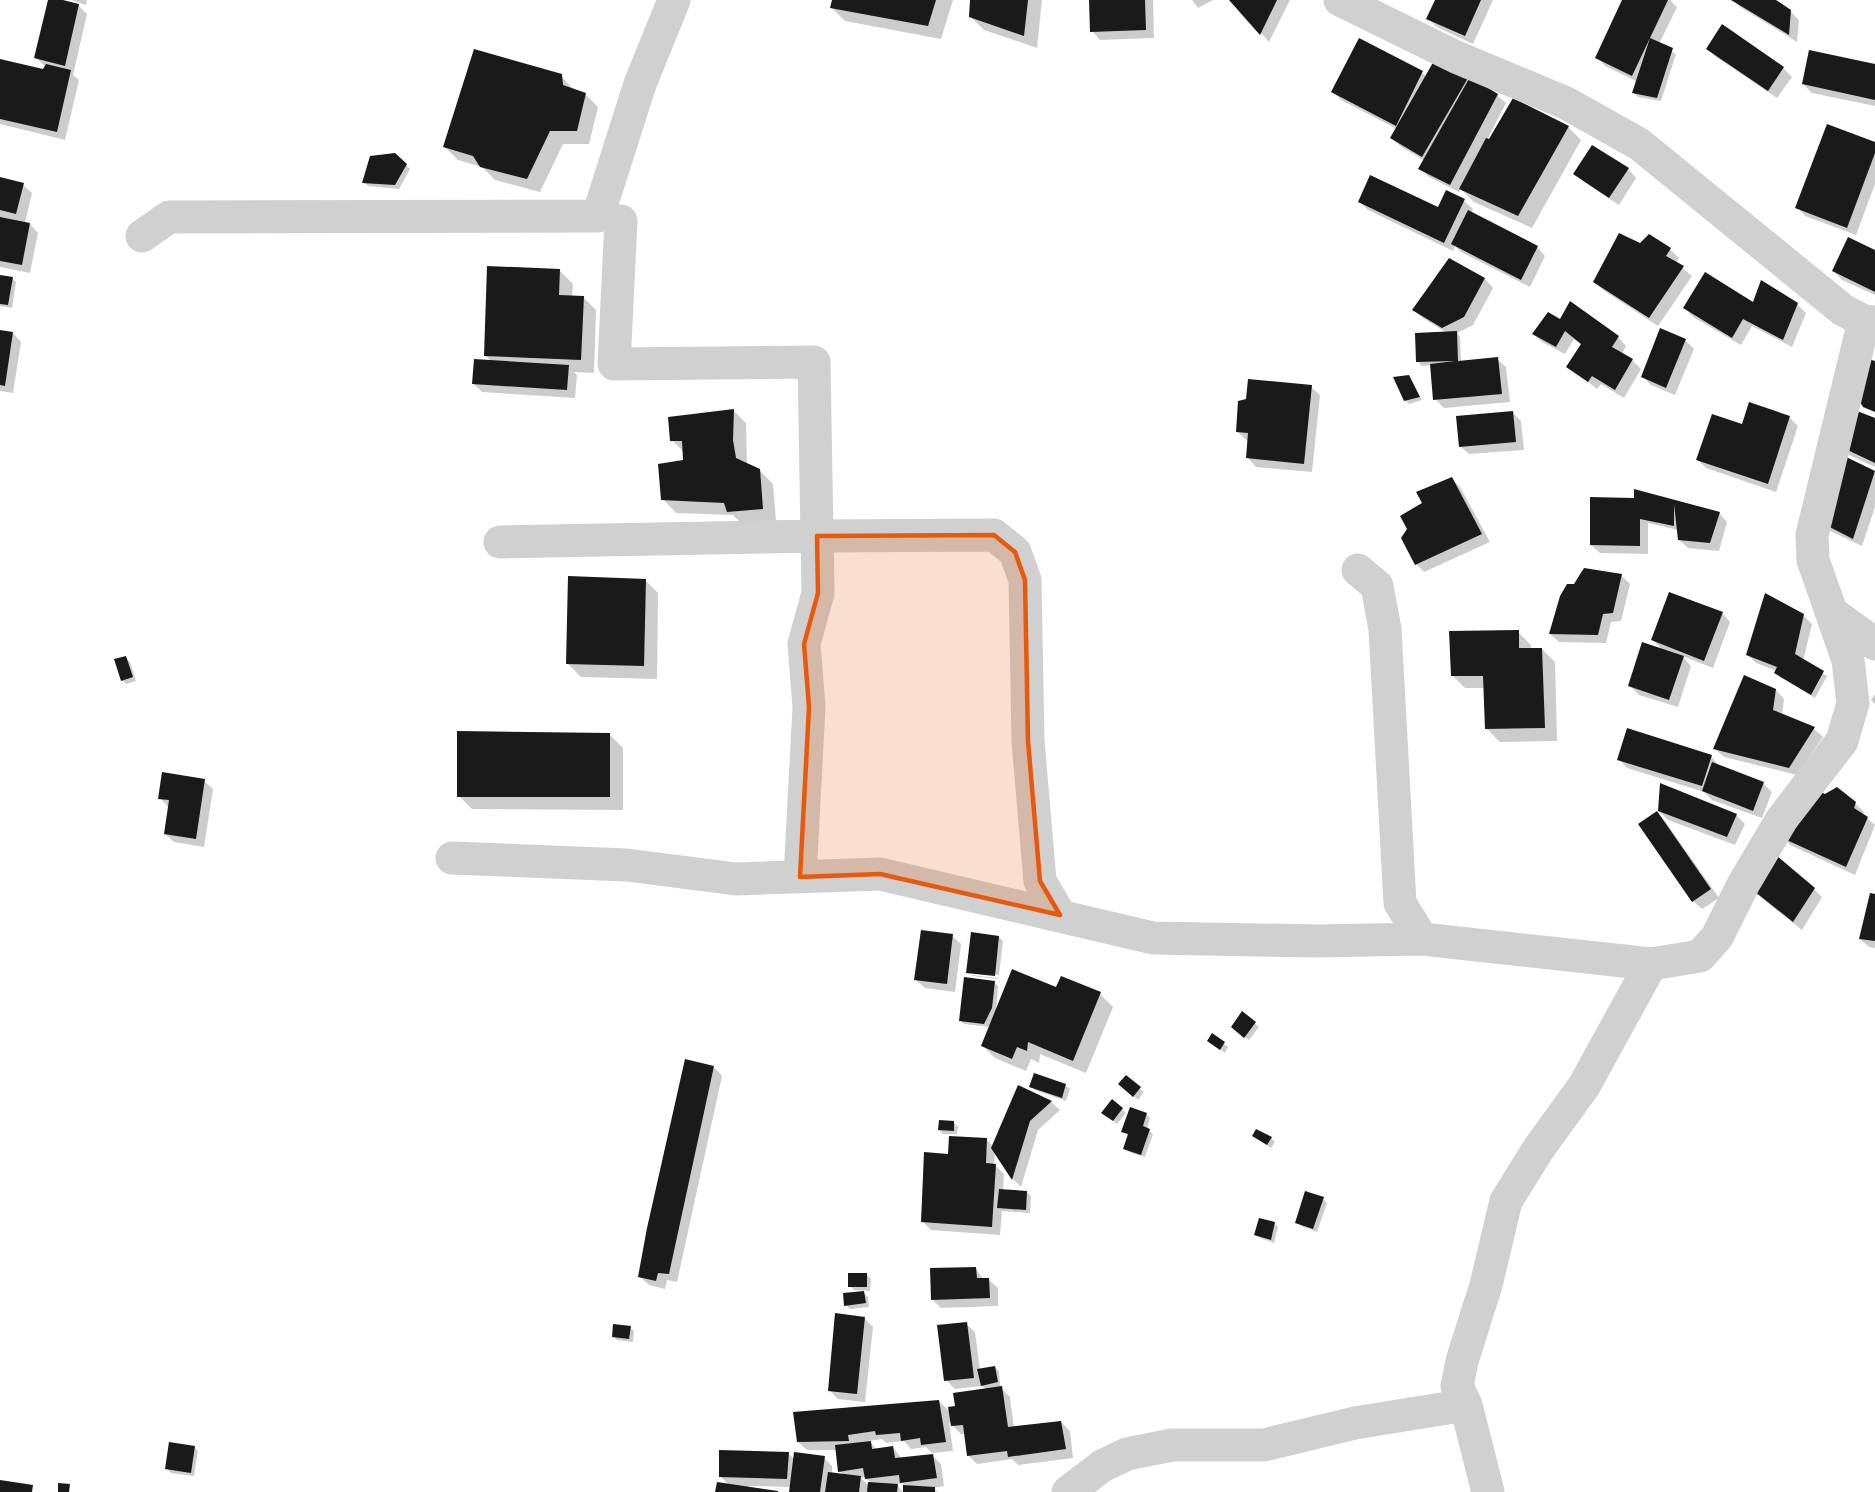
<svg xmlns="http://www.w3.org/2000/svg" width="1875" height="1492" font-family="'Work Sans',sans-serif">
<rect width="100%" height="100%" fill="#fff"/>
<path fill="#0003" fill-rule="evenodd" d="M49,0l29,5 9,9 -14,61 6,5 -14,60 -65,-16v-63l44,10 2,-4 -10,-9z
M71,0h16l-1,5z
M833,0h120l-12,39 -96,-18 -13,-13z
M972,0h70l-5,48 -53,-18 -13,-13z
M1091,0h62l1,38 -54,2 -8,-9z
M1192,0h21l-15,8z
M1231,0h59l-21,42z
M1436,0h57l-20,44 -36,-17 -9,-8z
M1624,0h46l7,7 -18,37 17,10 -15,47 -23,-4 -4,-4 4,-11 -33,-16 -8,-9z
M1733,0h40l17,11 9,9 -2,22 -57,-35z
M1722,27l61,41 9,9 -15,21 -61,-41 -8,-9z
M1359,40l63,33 5,4 9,-16 61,34 9,8 -19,37 81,-13 13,13 -49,88 -58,-26 -13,-13 -2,3 -30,-15 -9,-9 5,-7 -25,-15 -8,-8 5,-9 -56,-29 -8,-8z
M1875,66v40l-63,-13 -9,-9z
M561,76l14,15 10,3 13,13 -9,37h-26l-23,48 -45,-12 -13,-13 -24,-7 -13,-13z
M1875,144v40l-19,51 -51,-19 -8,-9z
M395,154l15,15 -11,20 -31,-3 -4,-4z
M1628,169l8,9 -17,27 -35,-23 -9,-8z
M0,179l23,6 9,8 -7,30 5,1 8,9 -8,40 -30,-6z
M1359,201l80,8 25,-8 9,8 -2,5 66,33 8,9 -15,31 -69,-35 -6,-6 -2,5 -85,-41z
M1649,236l21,13 9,9 -3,5 16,13 -34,50 -55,-36 -8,-8z
M1875,252v43l-33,-15 -8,-9z
M1450,260l35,19 8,9 -20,37 -16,8 3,4 1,25 36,-3 9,8 4,35 -66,6 -9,-9 -4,-34 -9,1 -4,-4 29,-29 -24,-15 -9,-8z
M559,270l14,14 -1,13h11l13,13 -2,63 -20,-1 3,3 -2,23 -93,-6 -8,-8 17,-23 -6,-6z
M0,276l12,2 4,4 -4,26 -12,-2z
M1754,304h43l9,9 -14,34 -40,-21 -11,19 -48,-28 -8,-9z
M1560,321l58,16 8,9 -4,8 10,6 9,9 -17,29 -23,-14 -4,5 -29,-23 14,-21 -8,-6 -9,15 -23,-12 -8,-8z
M0,331l13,2 8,9 -8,51 -13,-2z
M1685,340l9,9 -19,46 -24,-10 -9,-9z
M1408,376l14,24 -13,4 -4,-4z
M1311,387l9,8 -8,77 -56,-5 -8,-9 1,-18h-3l-9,-9z
M733,410l13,13 1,42 12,5 14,14 3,37 -34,3 -9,-9 -57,-2 -13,-14 21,-38v-9l-12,-12z
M1513,413l8,8 3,29 -55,4 -9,-8z
M1789,417l9,9 -22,66 -70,-24 -8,-8 45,-34z
M1875,420v47l-26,-12 -9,-9z
M1839,455l36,18v34l-13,39 -36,-17z
M1452,479l8,8 30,55 -66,30 -8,-8 -7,-35 15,-25z
M1636,491l83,22 8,9 -8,29 -31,-3 -9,-8 -1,-10 -30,-7v31l-48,-1 -9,-8 45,-46z
M1621,575l9,9 -9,37 -10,1 -5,21 -47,-1 -9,-8z
M645,580l13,13 -1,86 -76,-2 -13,-13z
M1722,613l8,9 -17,46 -31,-12 9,10 -13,41 -39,-12 -9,-9 33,-35 -10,-11z
M1803,615l9,9 -9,37 24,15 -12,22 -35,-22 -3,-5 -21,-8 -9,-9z
M1518,632l13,13v4h11l13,13 2,79 -57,1 -13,-13 -2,-41h-20l-13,-13z
M126,658l4,4 6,19 -10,3 -4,-4z
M1776,690l8,9 -2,17 32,13 9,8 -26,38 -73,-18 -9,-8z
M1875,694v10l-4,-4z
M610,735l13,13v62l-151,-1 -13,-13z
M1711,756l8,10 44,17 9,9 -10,26 -50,-18 -8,-8 -77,-24 -8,-9z
M204,781l9,8 -9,58 -30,-5 -9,-8 4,-26 -9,-10z
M1825,796l30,7 9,9 -1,3 12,10 -20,50 -65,-30 -8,-9z
M1659,811l77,4 9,9 -10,21 -67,-25z
M1657,813l8,8 54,77 -17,11 -9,-8z
M1814,889l8,8 -20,33 -48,-38z
M1875,895v53l-6,-1 -9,-8z
M952,936l9,8 -6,48 -30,-4 -9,-8z
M999,937l4,4 -4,34 -29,-3v2l-2,-2z
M970,975l28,3v1l-26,-3z
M994,982l4,4 -2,24 61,-21 43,5 13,13 -27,66 -46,-19 -1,9 -8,-4 -5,12 -31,-13 -13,-13 8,-18 -26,-3 -4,-4z
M1243,1013l16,14 -10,13 -13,-9z
M1213,1036l15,11 -3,6 -12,-9z
M714,1067l8,9 -45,206 -10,-2 -2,9 -16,-4 -9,-8z
M1035,1075l31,11 4,3 -4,12 -31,-11 -4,-4z
M1018,1087l33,15 9,8 -22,20 -17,57 -8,-8 -18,-27 -1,12 10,10 -1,17 24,1 4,4 -1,17 -28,-2 -2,24 -69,-5 -9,-9 27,-65 38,-16 6,6z
M1124,1088l16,1 4,3 -6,8z
M1122,1109l4,4 -9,11 -10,-8z
M1146,1114l4,4 -3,11 6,5 -8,23 -16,-5 -4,-4 4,-12 -6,-5z
M954,1123l4,4 -1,7h-14l-4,-4z
M1254,1136l17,2 4,4 -4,6z
M1323,1199l4,4 -10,29 -16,-6 -4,-4z
M1274,1223l4,4 -4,16 -14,-5 -4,-3z
M976,1269l8,11h5l9,8v18l-57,2 -9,-9z
M867,1275l4,4 -1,12 -16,-1 -4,-4z
M864,1293l4,4 1,10 -19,2 -4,-4z
M864,1318l9,9 -8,75 -27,-3 -9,-9z
M966,1324l9,8 5,38 15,-3 4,4 1,16 10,10 4,31 47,-6 9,9 3,27 -55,7 -6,-6 -35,5 -9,-9 -3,-21h-4l-12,-12 4,29 -21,2 -6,-6 -15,2 -7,-8 -18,2 -4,-4 -13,2 8,9 16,-3 9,12 30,-4 9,9 3,22 -11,2 5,4h-34l-1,-9 -7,1 7,8h-113l1,-5 -43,-1v2l29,4h-60l12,-7 -9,-9 68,-23 6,6 30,-1 8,8v8l12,1 -4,-4 -3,-21h-30l-9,-8 141,-41 12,12 5,-6 31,-17 -5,-4 -27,3 -9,-9zM866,1477v1l6,6 -3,2 -8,-8z
M630,1328l4,3 -1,11 -16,-2 -4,-4z
M194,1447l4,4 -4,25 -23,-3 -4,-4z"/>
<path fill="#1a1a1a" d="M48,0h15l16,4 -14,62 -31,-8z
M832,0h104l-8,26 -98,-18z
M970,0h58l-4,36 -55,-19z
M1089,0h56l1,30 -56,2z
M1229,0h48l-17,35z
M1435,0h46l-16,36 -39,-17z
M1622,0h46l-36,76 -37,-18z
M1731,0h45l15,10 -2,25z
M1722,24l62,43 -16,24 -62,-42z
M1359,38l64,33 -27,55 -65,-34z
M1650,38l23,10 -16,50 -25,-5z
M474,49l88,25 1,11 23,8 -9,38h-27l-23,48 -47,-12 -7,-11 -30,-9z
M1809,50l66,14v36l-73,-16z
M0,59l43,10 3,-5 25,6 -14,62 -57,-13z
M1435,59l33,19 -46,79 -32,-19z
M1470,77l28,17 -48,91 -32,-16z
M1513,98l56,28 -51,90 -59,-27 27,-51 3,1z
M1827,124l48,18v11l-28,75 -52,-20z
M1592,145l37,23 -20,30 -36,-24z
M395,153l12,11 -12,21 -33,-2 8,-27z
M1370,175l68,32 8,-17 19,9 -21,44 -86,-41z
M0,177l24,6 -8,31 -16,-4z
M1468,210l70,36 -17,34 -70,-36z
M0,217l30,6 -8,42 -22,-4z
M1619,233l21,10 9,-9 22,14 -5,8 18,10 -35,52 -56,-36z
M1848,237l27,13v42l-43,-21z
M1449,258l36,20 -21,39 -22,11 -30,-18z
M487,266l73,3 -1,26 25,1 -3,64 -97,-4z
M1705,272l48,30 8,-22 37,23 -15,37 -40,-21 -11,19 -49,-30z
M0,275l13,2 -5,28 -8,-1z
M1570,301l49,35 -7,11 21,12 -18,31 -23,-14 -4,6 -22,-15 15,-23 -16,-13 -9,16 -24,-13 16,-22 12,7z
M1660,328l26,11 -20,49 -25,-11z
M0,330l13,2 -8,54 -5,-1z
M1457,331l1,30 40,-4 4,37 -69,6 -3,-36 25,-3 -39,1 -1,-29z
M1865,358l10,3v51l-12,-5 -6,-10z
M474,359l95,6 -2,25 -95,-6z
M1409,375l11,22 -16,4 -11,-24z
M1248,379l64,6 -8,79 -58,-6 2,-25 -12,-1 2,-31 8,-2z
M1749,402l41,14 -22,68 -72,-24 16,-46 30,10z
M734,409l-1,31 3,18 24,11 3,40 -36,3 -3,-9 -63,-3 -3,-36 25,-4 -1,-19h-12l-2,-24z
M1852,409l23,9v45l-36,-17z
M1513,411l3,31 -57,5 -3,-31z
M1838,453l37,18 -22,68 -37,-19z
M1452,477l30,57 -67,31 -14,-27 6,-9 -7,-13 22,-13 -6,-11z
M1634,489l86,23 -10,31 -32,-3 -4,-36v22l-34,-7v27l-50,-1v-48l44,1z
M1584,568l38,6 -9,39 -10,1 -5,21 -49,-1 11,-38 7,-12h7z
M568,576l78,3 -2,87 -78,-2z
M1669,592l54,20 -19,49 -53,-21z
M1765,593l39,21 -9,40 29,17 -13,24 -37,-22 3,-6 -31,-12z
M1519,630v18h23l3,80 -60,1 -2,-53h-32l-2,-45z
M1642,642l42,14 -15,44 -41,-14z
M126,656l7,21 -12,4 -7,-22z
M1744,675l32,14 -3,21 42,17 -26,41 -76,-19z
M1627,728l85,27 -10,31 -85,-26z
M457,731l153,2v64h-153z
M1712,762l52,20 -11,29 -51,-20z
M162,772l43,7 -9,60 -32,-5 5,-34 -11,-1z
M1660,783l77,31 -10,23 -69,-26z
M1812,787l13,7 12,-7 19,15 -2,6 14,9 -22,50 -66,-30z
M1657,811l54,78 -19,13 -54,-78z
M1770,850l45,38 -22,34 -49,-39z
M1870,893l5,1v47l-16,-2z
M921,930l32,4 -6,50 -33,-4z
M971,932l28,4 -4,40 -29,-3z
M1012,969l44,18 5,-11 40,16 -28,69 -45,-19 -1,9 -10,-4 -5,12 -31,-13z
M964,977l31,4 -3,27 -8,16 -25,-3z
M1242,1011l14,11 -12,16 -13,-11z
M1212,1033l13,9 -5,8 -13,-9z
M685,1059l29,7 -45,208 -11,-1 -2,8 -18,-4 9,-49z
M1034,1073l32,11 -4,14 -33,-11z
M1126,1075l15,12 -8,10 -15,-13z
M1018,1085l34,16 -22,20 -18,59 -21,-32z
M1112,1099l11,9 -10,13 -12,-8z
M1130,1107l17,6 -4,13 7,3 -9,26 -18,-6 5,-15 -7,-2z
M939,1120l15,1v10l-16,-1z
M1256,1129l16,8 -5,8 -15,-9z
M949,1136l38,2 -1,25 10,1 -4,63 -71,-5 3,-70 24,2z
M999,1189l28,2 -1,19 -29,-2z
M1305,1191l19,6 -11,32 -18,-6z
M1259,1218l16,4 -4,18 -17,-5z
M976,1267l1,11h12l1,20 -59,2 -1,-32z
M848,1273h19v14h-19z
M864,1291l2,12 -22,3 -1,-13z
M835,1313l30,4 -8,77 -29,-3z
M967,1322l7,56 -30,3 -7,-56z
M613,1324l18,2 -2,13 -17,-2z
M995,1366l3,16 -17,4 -4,-17z
M1002,1386l6,41 53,-6 5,28 -58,8 -1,-6 -40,5 -4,-31 -12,1 -3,-19 7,-1 -2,-13z
M939,1400l7,42 -25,3 -1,-7 -19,3 -1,-8 -24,2 -1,-4 -27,4 1,6 -52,1 -4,-30z
M871,1441l1,8 21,-3 2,12 38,-4 4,24 -37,5 -1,-8 -34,4 -2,-11 -25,4 -3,-27z
M169,1442l26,4 -4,27 -26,-4z
M719,1450l70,2 -2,27 -68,-2z
M794,1452l31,4 -5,36h-31z
M828,1472l33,4 -2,16h-34z
M0,1480l33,5 -1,7h-32z
M717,1482l61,9v1h-63z
M868,1482l30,2 -1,8h-30z
M58,1483l12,1 -1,8h-11z
M903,1485l32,2v5h-32z"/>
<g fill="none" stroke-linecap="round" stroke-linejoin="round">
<path stroke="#d0d0d0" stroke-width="33" d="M1340,0l116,57 110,46 73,41 204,166 21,11 11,1
M621,221l-7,143 200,-2 4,231 -14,51 5,63 -9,170
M142,236l27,-19 429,-1 42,-132 34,-84
M500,542l317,-6 177,-1 21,17 10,28 3,161 12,140 20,34
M1358,570l19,16 8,43 15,274 22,36
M1831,612l44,32
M452,858l175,7 109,14 144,-5 273,64 165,3 104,-2 229,25 49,-8 17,-19 27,-54 38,-64 60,-78 11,-38 -5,-43 -35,-100 -1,-25 52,-214
M1068,1492l34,-26 25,-12 45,-9h92l91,-22 111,-18
M1488,1492l-22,-87 -9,-19 5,-25 24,-76 20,-84 33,-53 45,-62 67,-122"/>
</g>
<path fill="#e8590c" fill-opacity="0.2" stroke="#e8590c" stroke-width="4.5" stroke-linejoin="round" d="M994,535l21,17 10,28 3,161 12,140 20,34 -180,-41 -80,3 9,-170 -5,-63 14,-51 -1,-57z"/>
</svg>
